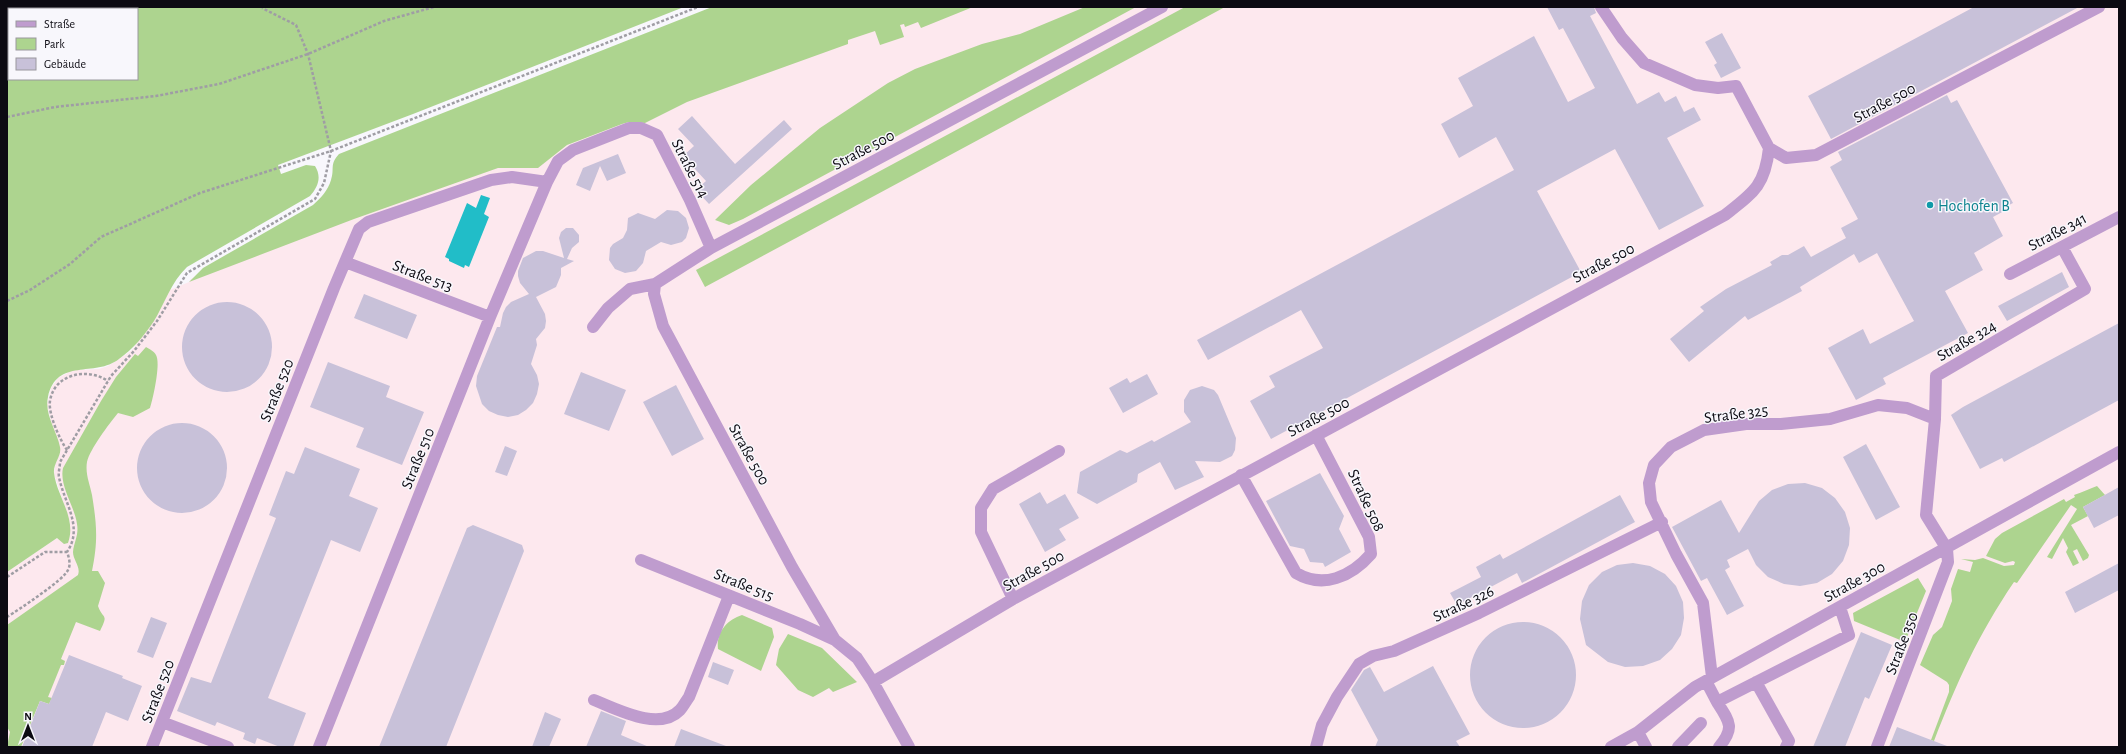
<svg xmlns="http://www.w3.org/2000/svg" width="2126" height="754" font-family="'Alegreya Sans',sans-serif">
<rect width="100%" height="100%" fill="#f8f7fc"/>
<path fill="#fde8ee" d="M941,7h1178v740h-2112v-175l50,-34 10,5 3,-8v-12l-16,-49 1,-10 4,-8 -12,-51 4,-17 7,-10 15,-8 26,-1 9,-3 11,-7 13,-9 22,-30 16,-30 19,-8 2,-3 10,-5 490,-181z"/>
<path fill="#add48f" d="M16,7h668l-271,107 -135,51 3,9 25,-9 9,1c7,11 3,21 -5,30l-123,71c-16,15 -22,36 -33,54 -10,15 -21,28 -35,38 -24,19 -62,-2 -71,38 -4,17 9,34 12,50 2,9 -7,16 -6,26 3,24 23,45 14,70l-4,1 -7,-6 -50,34v-534l2,1v40h128v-70h-120z
M712,7h261l-52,21 -3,-6 -13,5 -1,-3 -4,1 4,12 -24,8 -5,-14 -27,9v4l-161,58 -42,21 -16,-1 -7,2 -55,21 -29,23h-40l-144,51 -165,63 14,-14 110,-63c8,-7 15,-15 18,-25 4,-12 -2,-15 8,-26z
M1085,7h51l-393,212 -14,6 -14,-5 36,-35 69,-57 68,-45 27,-14 67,-25 38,-10z
M1185,7h40l-520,280 -9,-17z
M146,347c3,2 8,4 10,8 5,8 -3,44 -6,53l-17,9 -15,-4c-9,11 -28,36 -31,49 -2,12 3,22 5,33 5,31 6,46 0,76h6l7,12 -7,23c5,14 11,7 2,25l-24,-9 -15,37 4,2 -1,4h-3l-13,32 4,1 -3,6 -9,-3 -19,46h-14l3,-15 -3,-5v-102l71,-50c3,-8 -5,-15 -5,-23 1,-10 6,-17 4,-28 -2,-17 -18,-38 -14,-56l38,-67 15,-24 19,-23 3,2z
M2097,486l8,9 -22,12 5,9 -17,9 18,30 -1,3 -5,3 -6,-12 -4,2 6,12 -6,3 -7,-14 2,-4 -5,-10 -11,21 -5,-2 30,-48 -6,-4 -54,78 -3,-1c-36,53 -57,100 -80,159l-3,-1 18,-48v-7l-2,-3 -27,-17 13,-30 9,-8 10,-26 -1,-12 7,-20 12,3 3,-10 -12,-3 14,1 8,-2 21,8 10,-1 1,-3 -2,-1 -8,2 -19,-7 9,-17 7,-6 62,-34 2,3 9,-5 -1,-2c9,-3 15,-6 23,-9z
M1918,578l8,13 -21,51 -51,-21 -1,-8z
M742,615l30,13 2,9 -13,34 -43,-22c-2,-17 9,-29 24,-34z
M788,634l34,14 35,34 -24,10 -4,-4 -16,9 -15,-7 -22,-25 3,-16z"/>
<path fill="#21bdc8" d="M481,195l9,3 -6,16 5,3 -20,50 -4,-2 -1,3 -15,-7v-2l-4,-2 22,-54 9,5z"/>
<path fill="#c8c1d9" d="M1547,7h47l2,6 -6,3 47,88 22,-12 6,10 11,-6 8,16 10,-5 7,13 -34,18 37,68 -45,24 -44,-81 -78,42 44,81 -310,167 -21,-38 25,-14 -6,-11 54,-28 -22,-38 -93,50 -11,-20 317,-170 -18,-33 -37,21 -18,-34 32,-18 -15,-28 76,-42 34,66 27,-14 -32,-60 -4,2z
M1974,7h105l-248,132 -23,-43z
M1722,33l19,35 -20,10 -7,-13 3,-2 -12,-21z
M1947,95l4,8 6,-3 56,103 -8,4 1,3 -13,7 10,19 -29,17 9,17 -38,21 23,42 -85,45 3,6 -30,16 -28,-52 35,-19 7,15 44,-23 -37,-68 -18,10 -5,-9 -54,33 2,4 -54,29 -3,-4 -56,46 -19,-23 34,-28 -4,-4 26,-18 46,-24 -2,-3 12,-7h6l16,-9 7,11 35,-19 -5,-10 17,-9 -28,-52 12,-7 -4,-8z
M692,116l43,48 49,-44 8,9 -83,75 -13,-14 10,-9 -23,-25 11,-10 -16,-17z
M618,154l8,19 -19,8 -7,-15 -10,25 -14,-6 7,-17z
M667,210l11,1 8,7 3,10 -3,10 -4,4 -11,3 -10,-3 -15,9 -3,12 -7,8 -11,2 -10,-4 -6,-9 1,-12 3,-4 10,-6 4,-8 1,-12 10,-5 17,6z
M566,228h7l6,7v7l-7,6 -5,11 7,2 -13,7v7l-5,12 -20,10 9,17 1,7 -1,7 -9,11 1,6 -6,19 6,11 2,9 -2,10 -4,9 -7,7 -8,5 -10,2 -10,-2 -9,-4 -7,-7 -6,-18 1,-10 20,-49h3l3,-14 3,-6 5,-5 18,-8 -9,-11 -2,-7v-5l5,-13 13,-7h7l21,7 -5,-20 2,-6z
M2062,272l7,15 -62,34 -9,-15z
M364,294l53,21 -10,24 -53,-21z
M182 347a45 45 0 1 1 90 0a45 45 0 1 1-90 0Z
M2119,323v77l-115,62 -2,-4 -22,11 -29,-54 12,-8z
M328,362l62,24 -4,11 38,15 -22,53 -46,-18 8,-19 -54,-21z
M581,372l45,18 -17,41 -45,-17z
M1147,374l11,20 -35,19 -14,-25 18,-10 3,5z
M676,385l28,54 -32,17 -29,-54z
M1202,386l12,4 4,5 18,43 -1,12 -3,6 -12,6 -25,-1 9,16 -29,13 -15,-28 -22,12 -1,8 -40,22 -20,-11 3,-21 40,-22 7,3 25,-13 2,2 37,-20 -7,-10v-12l6,-10z
M137 468a45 45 0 1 1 90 0a45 45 0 1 1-90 0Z
M1866,444l34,63 -24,13 -33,-63z
M505,446l12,5 -10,25 -12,-4z
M305,447l55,22 -11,27 29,12 -18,44 -29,-12 -63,158 38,15 -13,34h-13l-23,-9 -2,6 -12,-5 2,-6 -28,-11 -2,4 -38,-15 14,-34 20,6 65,-165 -7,-3 17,-44 8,3z
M1320,473l24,43 -5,13 12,23 -26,15 -2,-4 -13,-1 -6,-13 -14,-3 -24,-45z
M1805,483l17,5 13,10 10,14 5,16 -1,17 -6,16 -11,13 -15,9 -17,3 -16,-2 -16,-7 -12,-12 -8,-16 -21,11 3,7 -5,3 19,36 -17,9 -20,-37 -6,3 -29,-54 49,-27 18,33 20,-32 13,-11 16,-6z
M2119,487v28l-25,13 -11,-21z
M1040,492l7,12 18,-10 14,24 -20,11 7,11 -21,12 -26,-48z
M1620,495l15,27 -113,61 -5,-10 -60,32 -7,-12 31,-16 -5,-10 24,-13 3,5z
M473,525l49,20 2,6 -78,196h-67l88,-219z
M1633,563l17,3 15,8 11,12 7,16 1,16 -3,17 -9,14 -12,11 -17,6 -18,1 -17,-5 -22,-17 -6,-26 2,-18 7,-16 13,-13 15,-7z
M2119,563v27l-44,23 -10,-21z
M151,617l16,6 -14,35 -16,-6z
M1470 675a53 53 0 1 1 106 0a53 53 0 1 1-106 0Z
M1861,632l31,13 -23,54 -4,-2 -20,50h-32z
M69,655l54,21 -1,2 20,8 -14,35 -22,-9 -14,35h-70l18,-46 9,3z
M713,662l21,8 -6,15 -20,-8z
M1433,666l37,68 -14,7 4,6h-85l3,-7 -27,-50 13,-20 6,-3 14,25z
M601,711l25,10 -5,14 28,12h-63z
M545,712l16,7 -12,28h-17z
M1897,727l50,19v1h-58z
M681,729l45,17v1h-52z"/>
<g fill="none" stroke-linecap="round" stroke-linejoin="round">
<path stroke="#9f9da4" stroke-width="2.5" stroke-dasharray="3 2" stroke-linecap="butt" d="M7,117l48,-10 101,-11 63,-12 89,-30 76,-33 50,-14
M7,301l23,-11 40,-26 31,-27 99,-44 131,-42 367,-144
M67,450c-7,-10 -19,-36 -17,-49 4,-27 37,-34 58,-20
M7,577l38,-25h22
M7,617c11,-7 57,-37 61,-47 3,-5 1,-13 -1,-18 17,-25 -3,-49 -8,-75 -1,-4 1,-10 1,-15l51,-86 23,-25 23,-30 30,-48 128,-74 9,-16 7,-32 -23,-97 -12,-29 -34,-17"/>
<path stroke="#bf9cce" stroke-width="12" d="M1601,7l21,31 22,25 51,22 23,3 18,-2 33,62
M1769,148l17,10 30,-3 283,-148
M345,262l145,55
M2010,274l109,-57
M593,327l15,-19 22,-19 25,-5
M1241,475l55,98c27,16 55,4 75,-19l-2,-17 -53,-102
M641,560l159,64 35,16
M1013,599l-32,-67v-24l12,-19 66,-38
M1712,677l-9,-74 -27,-49 -25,-52 -2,-19 5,-18 17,-18 33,-17 42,-6h35l49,-5 48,-14 29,3 28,11
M1706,681l11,21 132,-67 -9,-28
M873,682l140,-83 712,-384c28,-22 40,-29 44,-67
M1756,682l33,59 -3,6
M594,700c23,9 65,32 86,10 3,-3 6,-9 9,-13l40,-101
M1717,702c13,20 18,26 2,45
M162,722l66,25
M1638,732l8,15
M152,747l182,-459 25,-59 9,-7 123,-42 21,-3 35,5
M319,747l171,-430 57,-135 11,-21 15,-11 56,-22h12l16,7 33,65 21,48
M909,747l-36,-65 -16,-24 -22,-18 -43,-73 -129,-241 -9,-32 1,-10 56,-36 451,-241
M1316,747l6,-22 15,-28 22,-33 14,-8 21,-5 85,-38 183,-91
M1611,747l27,-15 57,-45 424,-235
M1678,747l23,-24
M1877,747l71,-185 -1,-13 -21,-34 9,-96 1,-43 149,-87 -23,-42"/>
</g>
<circle fill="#0f9aa8" stroke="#f8f7fc" stroke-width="1.5" cx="1930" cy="205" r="4"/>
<g text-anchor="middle" stroke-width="3" stroke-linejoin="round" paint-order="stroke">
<g font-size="16" fill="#0c0a12" stroke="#f8f7fc">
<text transform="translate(1884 102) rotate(-28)" y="6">Straße 500</text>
<text transform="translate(863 149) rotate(-28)" y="6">Straße 500</text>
<text transform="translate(691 168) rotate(63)" y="6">Straße 514</text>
<text transform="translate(2057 231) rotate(-28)" y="6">Straße 341</text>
<text transform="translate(1603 262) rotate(-28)" y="6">Straße 500</text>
<text transform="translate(423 275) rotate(21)" y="6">Straße 513</text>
<text transform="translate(1966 340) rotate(-30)" y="6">Straße 324</text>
<text transform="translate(276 390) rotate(-68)" y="6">Straße 520</text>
<text transform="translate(1736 413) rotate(-7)" y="6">Straße 325</text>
<text transform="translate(1318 416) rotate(-28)" y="6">Straße 500</text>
<text transform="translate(750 454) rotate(61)" y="6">Straße 500</text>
<text transform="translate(417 458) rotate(-68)" y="6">Straße 510</text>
<text transform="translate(1367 500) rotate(65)" y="6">Straße 508</text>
<text transform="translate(1033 570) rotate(-29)" y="6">Straße 500</text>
<text transform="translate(1854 581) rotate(-29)" y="6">Straße 300</text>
<text transform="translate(744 584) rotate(22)" y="6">Straße 515</text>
<text transform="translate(1463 603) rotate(-25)" y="6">Straße 326</text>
<text transform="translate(1901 643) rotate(-69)" y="6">Straße 350</text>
<text transform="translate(157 691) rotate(-69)" y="6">Straße 520</text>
</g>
<g font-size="16" fill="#0d838f" stroke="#f8f7fc" text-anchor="start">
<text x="1938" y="211">Hochofen B</text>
</g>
</g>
<rect width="2126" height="754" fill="none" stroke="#0c0a12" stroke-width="16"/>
<rect x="8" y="8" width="130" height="72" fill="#f8f7fc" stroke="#9a989e"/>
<rect x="16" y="21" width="20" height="6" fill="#bf9cce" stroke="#9a989e"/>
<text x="44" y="28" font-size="12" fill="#0c0a12">Straße</text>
<rect x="16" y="38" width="20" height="12" fill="#add48f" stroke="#9a989e"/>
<text x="44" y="48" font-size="12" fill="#0c0a12">Park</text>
<rect x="16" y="58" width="20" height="12" fill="#c8c1d9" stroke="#9a989e"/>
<text x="44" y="68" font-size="12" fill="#0c0a12">Gebäude</text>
<g transform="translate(28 726)" stroke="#f8f7fc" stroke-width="3" paint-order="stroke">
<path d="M0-3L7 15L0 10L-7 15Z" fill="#0c0a12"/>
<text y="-6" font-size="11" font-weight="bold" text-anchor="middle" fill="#0c0a12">N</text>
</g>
</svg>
